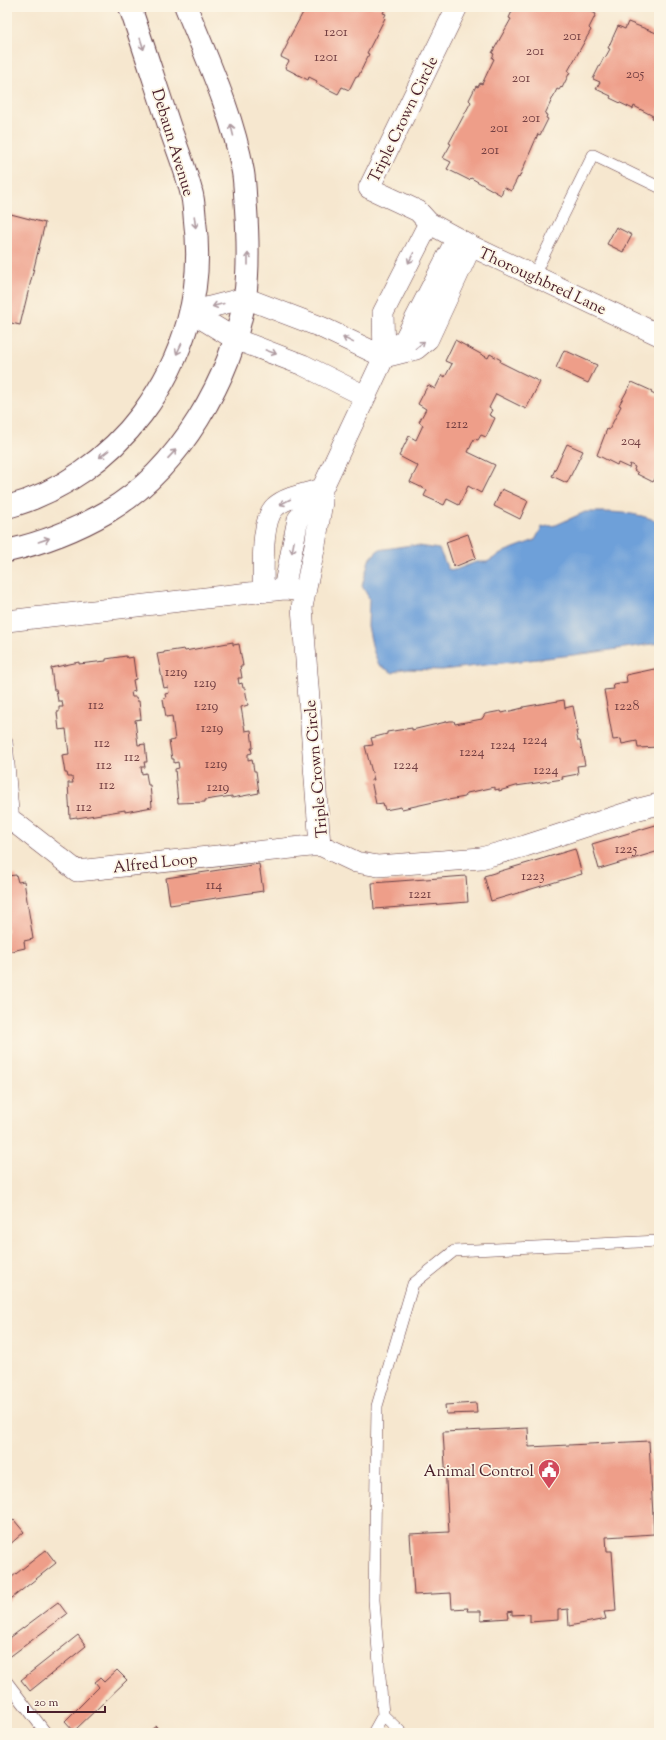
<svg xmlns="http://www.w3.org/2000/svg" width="666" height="1740" font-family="'Sorts Mill Goudy',serif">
<rect width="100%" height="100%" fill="#fcf5e5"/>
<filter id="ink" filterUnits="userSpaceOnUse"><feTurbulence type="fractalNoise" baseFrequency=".025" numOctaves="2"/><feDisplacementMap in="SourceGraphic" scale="8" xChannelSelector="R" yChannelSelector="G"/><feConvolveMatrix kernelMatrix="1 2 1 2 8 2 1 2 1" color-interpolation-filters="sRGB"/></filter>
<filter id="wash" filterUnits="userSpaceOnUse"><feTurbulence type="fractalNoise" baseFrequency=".012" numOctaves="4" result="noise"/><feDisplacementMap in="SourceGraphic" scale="16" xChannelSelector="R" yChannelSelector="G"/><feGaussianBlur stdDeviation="0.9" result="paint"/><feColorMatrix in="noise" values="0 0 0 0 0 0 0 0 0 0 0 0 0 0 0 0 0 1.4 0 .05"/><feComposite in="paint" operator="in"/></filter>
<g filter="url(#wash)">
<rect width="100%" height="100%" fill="#f6e7cf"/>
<path fill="#6ea0d9" stroke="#5c6082" d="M585,512c26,0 50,-1 74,10v121l-69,10 -148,17 -40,-1 -9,4 -14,-8 -6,-15 -5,-24 1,-28 -7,-12 7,-26 9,-10 33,-5 28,4 9,20 7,1 21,-8h11l19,-11 29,-11 7,-13 14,-2z"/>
<g id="blocks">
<path fill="#ee9e89" d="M306,7h80l-3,6 3,1 -2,4h1l-18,35 2,1 -11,23 -2,-1 -7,14 -7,-3 -4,7 -22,-11 1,-2 -8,-4 -1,3 -23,-12 4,-7 -8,-4 7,-14 -1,-1z
M514,7h76l-2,3 8,4 -7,14 2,2 -23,41 2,1 -8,16 -1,-1 -2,3 -2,-1 -12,25 2,1 -1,3 2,1 -8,16 -2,-1 -19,44 -1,-1 -7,14 -7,-4 -3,8 -30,-17 -2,2 -22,-11 4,-7 -8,-4 8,-14 -2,-1 22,-41 -2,-2 7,-14 2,1 2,-4 2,1 12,-25 -2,-1 2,-4 -2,-1 19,-34 -2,-1z
M628,22l31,12v87l-7,-3 1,-2 -19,-10 -1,3 -23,-11 1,-2 -15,-7 4,-7 -7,-3 11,-22 1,1 5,-9 -2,-1 10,-22 7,3z
M7,213l38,10 -25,102 -13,-3z
M616,227l16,8 -9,17 -16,-8z
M455,340l33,18 2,-4 11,6 -1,2 40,20 -14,27 -30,-15 -7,14 3,2 -3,5 6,3 -9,19 -5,-2 -3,5 -4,-1 -6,13 27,13 -14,28 -13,-7 -9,19 -12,-6 -3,6 -20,-9 3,-6 -17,-8 8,-16 -19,-10 10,-20 7,4 7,-15 -4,-3 7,-13 -8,-5 10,-19 7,4 7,-14 3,2 7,-13 -7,-3z
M564,350l33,15 -9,18 -32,-15z
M632,382l20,9 -1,2 8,4v81l-3,-1 -3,5 -16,-8 1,-1 -4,-3 1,-3 -5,-3 -1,4 -11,-5 -1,2 -20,-10 10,-26 2,1 12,-24 -2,-1z
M567,444l16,7 -16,32 -15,-7z
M502,489l26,12 -8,18 -26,-13z
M468,534l8,24 -22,9 -8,-25z
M233,642v3l6,-1 4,22h-3l2,12h-4l1,6 3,-1 1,5h2l3,17 -7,2 4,24 6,-1 2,18h-2l1,5 -4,1v6l4,-1 2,12h2l3,22 -27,5v-2l-27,4v2l-27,1 -3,-34 4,-1 -1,-6 -4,1v-4h-2l-3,-18 6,-1 -3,-24 -6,1 -3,-18 3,-1 -1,-4 4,-1 -1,-6 -4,1 -7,-34 7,-1v-1l20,-3 1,2z
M126,656l1,2 6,-1 3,22 -3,1 2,11 -4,1 1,5h4l1,4h2l2,18 -6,1 3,25 7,-1 2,18h-3l1,5h-4l1,7 4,-1 2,12h2l2,22 -27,5v-2l-48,8v-1l-7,1 -2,-35h5l-1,-6h-4l-1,-4h-2l-3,-18 7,-1 -3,-25 -7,1 -2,-18h2v-5h4l-1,-6h-4l-2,-11h-2l-3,-22 28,-6v2l27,-3v-2z
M659,668v79l-21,1 -1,-7 -15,3 -1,-5 -8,1 -9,-50 10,-1 -1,-5 14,-2 -1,-7z
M564,700l1,8 8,-2 5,25h-2l2,10h2l5,24 -8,1 1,8 -16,3 1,2 -47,7 -17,5v-2l-4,1v-3l-28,6 -2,4 -17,3 -1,-1 -45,10 -1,-2 -16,3 -2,-7 -7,1 -5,-24h3l-9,-34 8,-1 -2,-7 16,-4v-2l25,-4v2l38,-9h4l1,3 27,-5 3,-5 16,-3 1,2 21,-5v-1z
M659,824v27l-60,18 -7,-25z
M575,849l7,25 -91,27 -7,-25z
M259,864l4,27 -93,14 -4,-27z
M16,875l2,7 6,-1 9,58 -9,2 1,7 -18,4v-76z
M466,876l2,26 -94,7 -2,-26z
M476,1403l1,10 -31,1 -1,-9z
M528,1428l1,19 120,-6 5,93 -48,3 1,14h5l4,60 -12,1 2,7 -37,7 -1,-17 -10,1v10l-28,2v-8l-18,1v-4l-4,1 1,6 -28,2v-9h-14l1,-3 -16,1 -1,-16 -37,2 -4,-61 39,-2 -6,-100z
M14,1520l10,12 -17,15v-22z
M46,1550l10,13 -49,39v-21z
M58,1602l9,12 -59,44 -1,-18z
M78,1635l8,11 -56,45 -9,-11z
M117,1670l10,10 -53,51 -9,-10 34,-34 -4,-5 5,-4 4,4z
M156,1726l5,7h-14z"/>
</g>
</g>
<g filter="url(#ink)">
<use href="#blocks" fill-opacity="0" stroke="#643d44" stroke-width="1"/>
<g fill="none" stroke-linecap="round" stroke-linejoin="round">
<g stroke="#643d44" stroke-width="12">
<path id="service" d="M534,275l59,-120 66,32
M7,742l7,80
M7,1682l39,51
M383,1715l19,18
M373,1733l10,-18 -9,-115 3,-194 36,-122 41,-33 205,-10"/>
</g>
<g stroke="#643d44" stroke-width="22">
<path id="minor" d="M457,7l-88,181 49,23 11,12 42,23 188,89
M191,312l54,-14 76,29 63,30 32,-8 12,-10 43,-93
M191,312l44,27 68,26 62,31
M384,357l-1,-44 46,-90
M322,489v13l-7,43 -13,62 18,238 36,17 22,4 103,-8 44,-12 114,-37 20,-5
M284,589l14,-70 24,-30 62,-132 21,-18 52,-101
M263,592c1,-21 -3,-71 12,-85 10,-10 34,-14 47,-18
M7,621l277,-32 13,1
M7,823l7,-1 63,49 243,-26"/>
</g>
<g stroke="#643d44" stroke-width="24">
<path id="tertiary" d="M7,507c53,-14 102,-49 135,-93 42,-56 62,-123 53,-193 -1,-10 -1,-20 -4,-30 -5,-20 -13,-40 -20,-60 -14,-42 -27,-83 -41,-124
M7,551c35,-8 69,-21 100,-39 72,-42 125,-134 138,-215 4,-29 3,-58 1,-88 -1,-12 -1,-25 -3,-37 -10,-57 -35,-111 -57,-165"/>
</g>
<use href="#service" stroke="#fff" stroke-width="11"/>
<use href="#minor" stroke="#fff" stroke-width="21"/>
<use href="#tertiary" stroke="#fff" stroke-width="22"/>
</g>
<defs><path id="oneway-shaft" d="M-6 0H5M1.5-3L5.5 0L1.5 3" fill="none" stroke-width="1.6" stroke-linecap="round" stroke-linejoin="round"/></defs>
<g stroke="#ae9aa0">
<use href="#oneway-shaft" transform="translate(142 44) rotate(72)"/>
<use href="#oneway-shaft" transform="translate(232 130) rotate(-104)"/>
<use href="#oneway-shaft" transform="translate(195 222) rotate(83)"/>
<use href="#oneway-shaft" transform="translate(411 258) rotate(117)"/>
<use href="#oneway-shaft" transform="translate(248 259) rotate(-90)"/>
<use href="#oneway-shaft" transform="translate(218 305) rotate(165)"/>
<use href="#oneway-shaft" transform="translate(348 340) rotate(-154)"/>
<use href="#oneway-shaft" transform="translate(420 345) rotate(-39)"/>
<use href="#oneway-shaft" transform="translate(179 349) rotate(115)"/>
<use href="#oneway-shaft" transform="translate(271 352) rotate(20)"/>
<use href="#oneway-shaft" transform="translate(104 454) rotate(142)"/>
<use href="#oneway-shaft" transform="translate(172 454) rotate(-47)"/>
<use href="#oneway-shaft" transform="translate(285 502) rotate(153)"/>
<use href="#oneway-shaft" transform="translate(44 540) rotate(-19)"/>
<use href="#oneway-shaft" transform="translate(293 547) rotate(101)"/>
</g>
</g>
<defs>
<g id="civic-pin" transform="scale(1.15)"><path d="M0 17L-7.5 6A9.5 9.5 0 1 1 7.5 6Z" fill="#d1495b" stroke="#fcf5e5"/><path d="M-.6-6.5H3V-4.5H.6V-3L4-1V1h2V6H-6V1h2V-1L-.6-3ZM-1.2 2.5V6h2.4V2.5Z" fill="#fff"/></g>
</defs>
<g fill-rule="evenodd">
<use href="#civic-pin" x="549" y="1470"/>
</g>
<g text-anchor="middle" stroke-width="3.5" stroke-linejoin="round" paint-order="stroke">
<g font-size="14" fill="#733f42">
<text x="336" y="36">1201</text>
<text x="572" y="40">201</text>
<text x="535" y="55">201</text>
<text x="326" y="61">1201</text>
<text x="635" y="78">205</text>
<text x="521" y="82">201</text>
<text x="531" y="122">201</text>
<text x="499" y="132">201</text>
<text x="490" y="154">201</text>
<text x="457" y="428">1212</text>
<text x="631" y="445">204</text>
<text x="176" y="676">1219</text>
<text x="205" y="687">1219</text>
<text x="96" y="709">112</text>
<text x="207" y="710">1219</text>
<text x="627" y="710">1228</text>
<text x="212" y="732">1219</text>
<text x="535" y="744">1224</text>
<text x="102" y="747">112</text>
<text x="503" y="749">1224</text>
<text x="472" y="756">1224</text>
<text x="132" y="761">112</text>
<text x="216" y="768">1219</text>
<text x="104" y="769">112</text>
<text x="406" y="769">1224</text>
<text x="546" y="774">1224</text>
<text x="107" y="789">112</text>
<text x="218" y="791">1219</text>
<text x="84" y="811">112</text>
<text x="626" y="853">1225</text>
<text x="533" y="880">1223</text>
<text x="214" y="889">114</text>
<text x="420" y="898">1221</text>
</g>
<g font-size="16" fill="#4a1f2b" stroke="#fcf5e5">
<text transform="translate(402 119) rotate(-64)" y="6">Triple Crown Circle</text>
<text transform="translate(174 142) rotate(73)" y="6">Debaun Avenue</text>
<text transform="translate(543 280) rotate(25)" y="6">Thoroughbred Lane</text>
<text transform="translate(315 769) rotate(-95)" y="6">Triple Crown Circle</text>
<text transform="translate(155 862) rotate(-6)" y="6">Alfred Loop</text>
</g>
<g font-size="16" fill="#4a1f2b" stroke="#fcf5e5" text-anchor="end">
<text x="534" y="1476">Animal Control</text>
</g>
</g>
<rect width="666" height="1740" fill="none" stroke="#fcf5e5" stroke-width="24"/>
<path d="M28 1706v6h77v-6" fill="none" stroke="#4a1f2b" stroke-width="2"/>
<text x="34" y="1706" font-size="12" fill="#4a1f2b" stroke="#fcf5e5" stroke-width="3" paint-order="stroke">20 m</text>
</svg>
